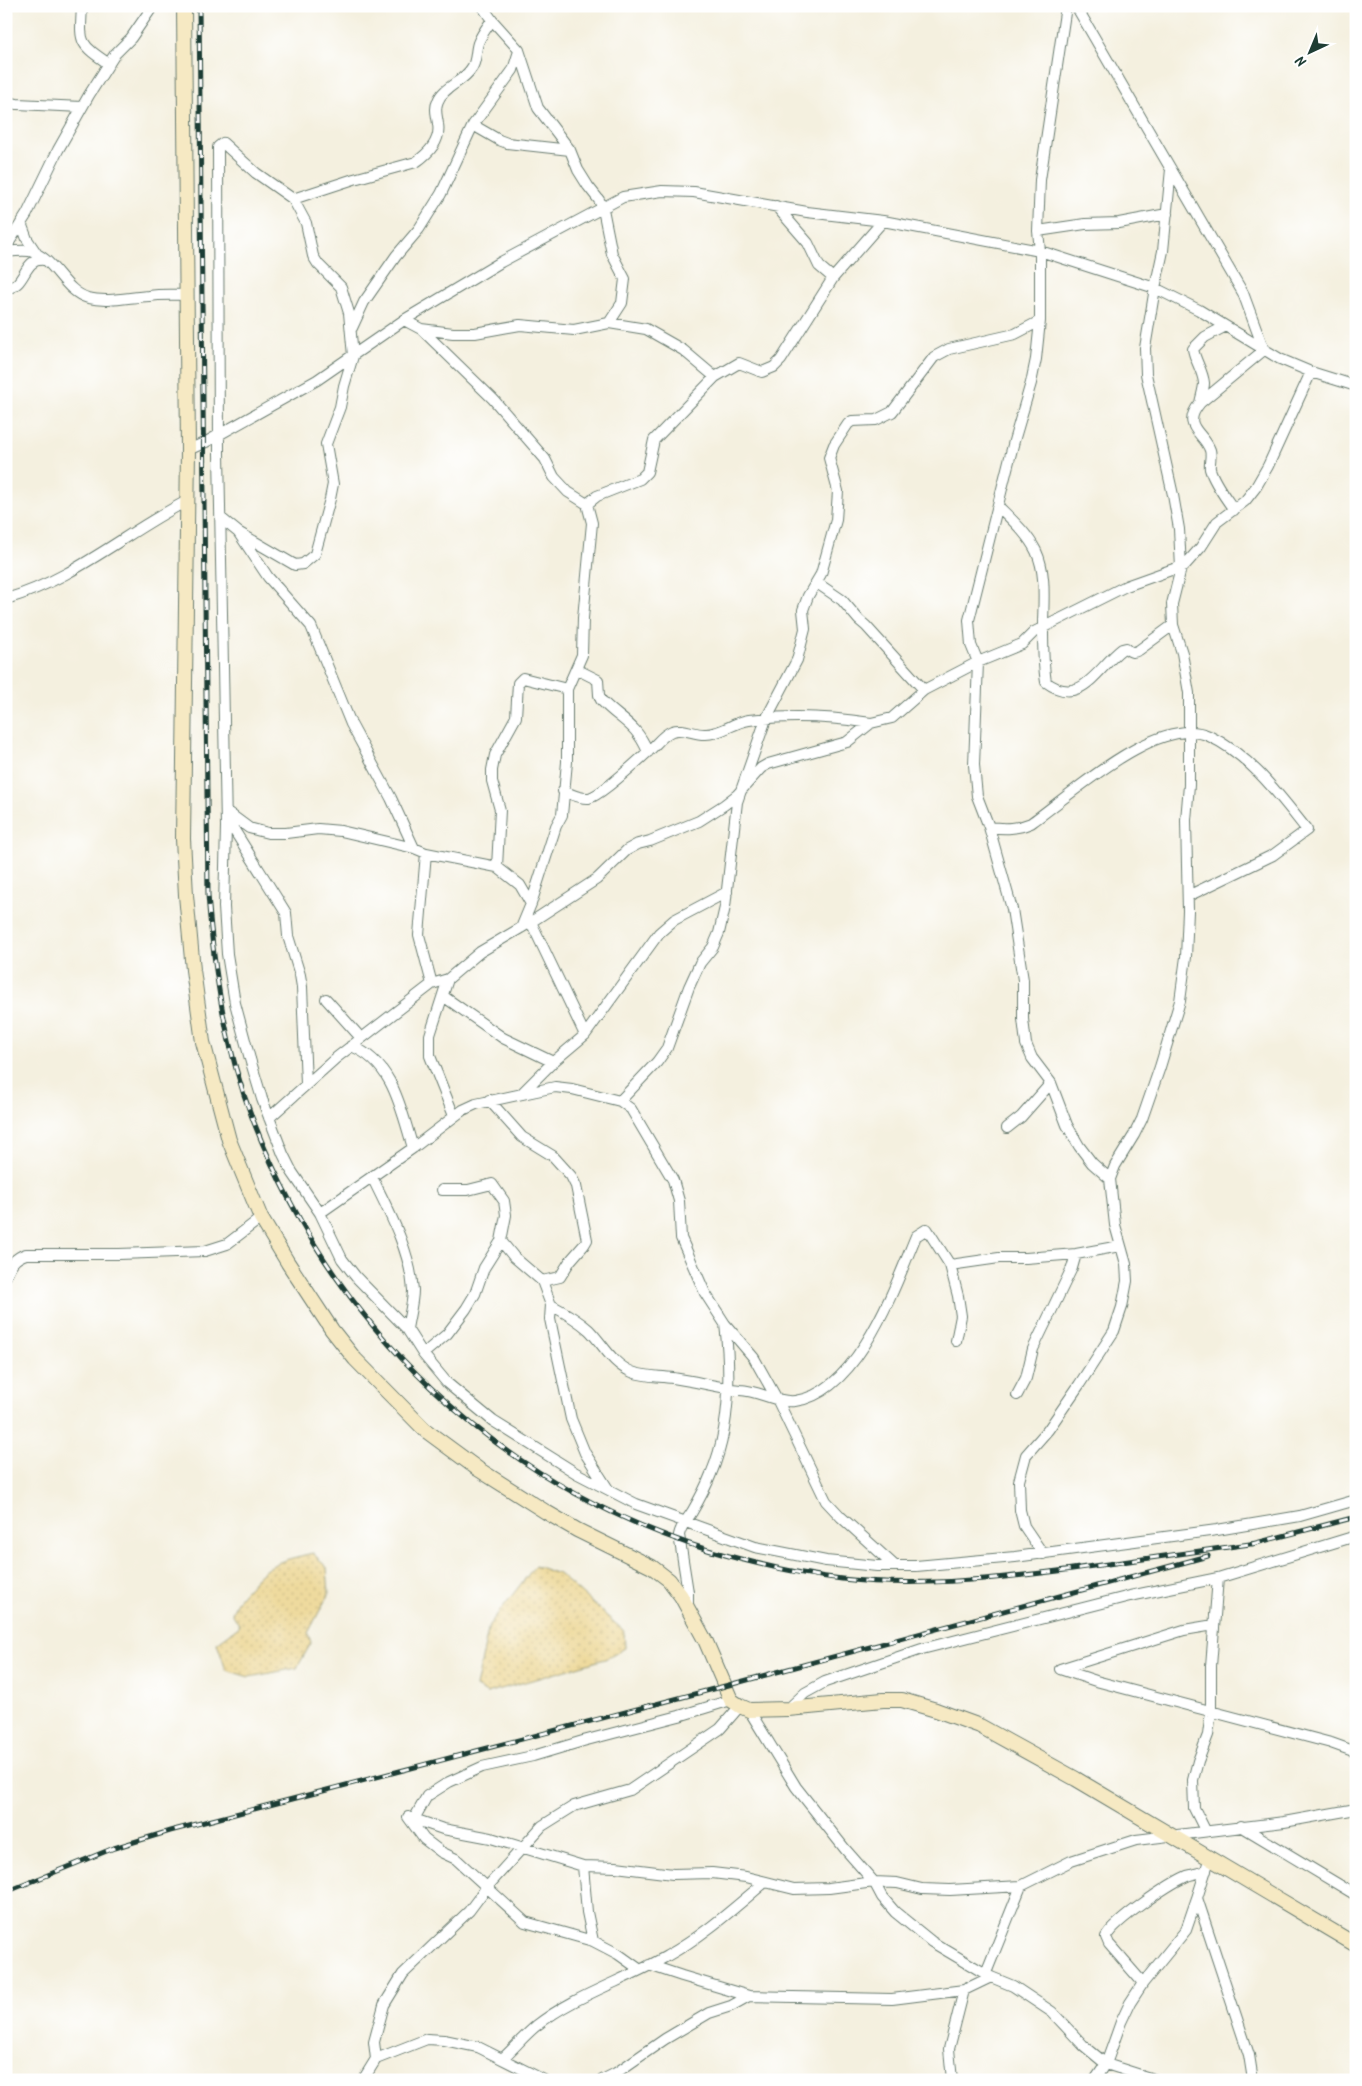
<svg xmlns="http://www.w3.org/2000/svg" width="1362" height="2086" font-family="Kalam,sans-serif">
<defs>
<pattern id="sand-dots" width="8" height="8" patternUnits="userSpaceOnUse" patternTransform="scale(1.25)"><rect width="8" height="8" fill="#eeda9e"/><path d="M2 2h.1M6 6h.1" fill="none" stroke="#ccbc89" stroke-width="1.8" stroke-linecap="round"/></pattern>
</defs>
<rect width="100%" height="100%" fill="#fff"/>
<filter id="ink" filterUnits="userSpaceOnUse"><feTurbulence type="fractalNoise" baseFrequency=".02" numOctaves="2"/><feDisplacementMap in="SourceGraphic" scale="10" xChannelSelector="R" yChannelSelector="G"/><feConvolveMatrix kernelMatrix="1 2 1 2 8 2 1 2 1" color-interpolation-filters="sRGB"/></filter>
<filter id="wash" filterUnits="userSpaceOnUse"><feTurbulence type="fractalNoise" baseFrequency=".0096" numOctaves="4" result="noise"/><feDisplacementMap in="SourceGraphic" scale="20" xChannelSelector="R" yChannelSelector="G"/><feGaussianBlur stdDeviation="1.12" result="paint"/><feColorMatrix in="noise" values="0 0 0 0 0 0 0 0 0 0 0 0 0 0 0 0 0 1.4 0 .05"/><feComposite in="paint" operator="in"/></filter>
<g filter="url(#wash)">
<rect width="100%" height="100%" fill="#f4f0df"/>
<path fill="url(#sand-dots)" stroke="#868c69" d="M313,1553l14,15 2,25 -21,40 3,10 -14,25 -48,9 -23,-7 -9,-27 23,-17 -8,-13c3,-10 8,-16 14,-23 22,-28 34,-29 67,-37z
M535,1566l24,8 65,57 1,17 -17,10 -121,35 -11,-6 13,-62z"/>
</g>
<g filter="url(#ink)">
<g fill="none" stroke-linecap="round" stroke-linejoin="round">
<g stroke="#6a7c70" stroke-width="12">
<path id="street" d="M82,6c-2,37 -4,37 27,58
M482,6l10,14 27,30 19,58 32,42 8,20 10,16 11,14 4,9 9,45 13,25 -3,24 -13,20
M1066,6l-26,174 -2,51 2,20v70l-4,38 -5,24 -17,58 -45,179 2,25 7,17 -4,103 3,31 12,31 23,82 11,71v39l3,25 6,14 19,25 16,42 12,21 13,17 18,16
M1076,6l167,287 21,57
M6,10l1,-4
M6,98l5,5 6,1 65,3
M473,125l26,15 8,3 63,7
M293,199l61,-20 62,-17c13,-9 25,-22 22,-38 -1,-9 -4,-15 0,-23 5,-14 25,-19 33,-32 6,-7 4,-17 7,-26 3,-8 9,-16 14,-23
M776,206l32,37 11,23 14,12
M21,223l6,16 10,15
M1038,231l47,-7 34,-1 48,-9
M6,247l21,-33 31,-64 31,-55 26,-41 16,-16 22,-32
M6,252c8,-1 15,-2 23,-1 26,6 34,40 59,47 20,5 41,-1 61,-2 13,-2 25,-1 38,-1
M6,288c20,0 17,-31 38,-28
M404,320l17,9 32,4h22l45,-8 54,5 35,-7 37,6 37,21 32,27
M352,328l12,-26 32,-46 23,-27 22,-35 32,-69 40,-55 6,-19
M421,329l72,70 52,60 9,18 14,15 19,12 5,19 -9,95 -1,37 -15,34v73l-5,53 -6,11 -25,78 -10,24
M1200,403c1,-6 4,-14 4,-20 -1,-12 -9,-22 -11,-34l12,-12 19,-10
M188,450l18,-8 111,-62 87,-60 97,-58 122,-65 39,-6 32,1 113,20 76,9 157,30 115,37 44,22 81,49 31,13 45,14
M587,504l10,-8 43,-17 7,-7 7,-32 61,-63 24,-14 23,9 12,-5 7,-7 52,-82 50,-57
M998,506c14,14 29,27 38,45 11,23 7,52 7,76 0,18 0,37 3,55 35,26 51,-14 76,-33l4,-1c5,5 7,5 13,2l34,-25
M1234,510c-8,-12 -20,-27 -24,-41 -1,-6 2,-13 0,-19 -6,-18 -30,-23 -10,-47l64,-53
M222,519l16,13 30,45 43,49 40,98 40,74 23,50
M238,532l57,33 8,-1 12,-10 15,-55 3,-15 -7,-40 14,-37 4,-21 9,-30 -4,-43 -8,-26 -23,-23 -5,-8 -7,-33 -13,-24 -37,-26 -33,-30 -5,4 1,306 7,374 -2,80 3,47 8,49 15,56 12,40 21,55 9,18 28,41 22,46 14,18 51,52 16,25 24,29 46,38 83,52 60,31 119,43 71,14 51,5h39l99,-9 202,-27 83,-14 56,-16
M817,583l25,17 17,20 7,6 58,64
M6,599c67,-19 120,-67 181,-98
M576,669l22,11 1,15 2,5c20,21 35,23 47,52
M563,791c8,3 17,8 26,7 13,-3 52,-40 63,-50 6,-6 12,-14 20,-17 12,-4 22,4 34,3 15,0 28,-12 43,-14 39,-5 83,-3 122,3
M226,811l23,17 19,5h18l32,-4 23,2 73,17 12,5 71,14 23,18 11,19
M226,817l60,96 2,23 12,39 2,12 4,97
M989,827c16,2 28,2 42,-4 40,-28 128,-110 178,-87 41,19 71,60 98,94l-34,25 -85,41
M426,853l-7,82 13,49
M497,867l3,-57 -8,-29v-11l3,-15 21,-38 2,-34 5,-5 44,11
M531,922l54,113
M448,979l-18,56v21l24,60
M443,996l60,42 50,24
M326,999l35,39
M351,1046c42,16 50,63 62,102
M522,1093l31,-31 32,-27 74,-102 15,-13 53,-28
M489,1100l33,37 31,19 18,20 5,10 11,54 -3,5 -14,16 -10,16 -18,4
M620,1101l37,-39 10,-14 22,-61 11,-24 13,-16 6,-14 6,-26 12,-105 29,-83 31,-59 8,-31 -2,-19 5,-14 13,-22 15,-54 2,-29 -9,-33 5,-13 14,-21 4,-3 24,-1 16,-8 42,-55 15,-8 66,-15 25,-13
M269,1118l67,-60 96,-74 16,-5 32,-27 51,-30 66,-43 30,-29 11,-6 12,-3 49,-20 25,-16 13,-10 24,-27 7,-4 79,-22 24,-19 21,-5 32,-28 54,-28 44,-18 12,-12 92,-46 59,-21 16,-18 16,-25 28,-21 11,-14 12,-21 43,-94
M1007,1128l14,-11 30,-34
M372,1177c17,35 38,73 41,113 0,12 -4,26 -6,39
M320,1213l93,-65 50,-38 13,-6 79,-17 17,2 48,12 11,8 42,71 6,21 2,37 24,55 20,31 29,34 24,43 48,100 15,16 54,49
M501,1241l13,16 28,24 9,24 -1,14 21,100 14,34 23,36
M950,1265l49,-7h27l50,-4 44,-8
M6,1276c5,-12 8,-18 20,-22h93l86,-3 22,-7 34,-26
M551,1305c13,7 26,14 38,25 14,14 23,34 43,42 13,5 27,4 41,6 22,3 44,9 67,12 20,1 36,13 55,11 63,-8 100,-115 121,-165l11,-7 23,36 8,31 3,20 -5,25
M423,1354l24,-20 19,-25 9,-15 9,-26 17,-27 5,-26 -2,-14 -12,-17 -24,6h-26
M1017,1395l9,-17 7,-29 39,-81 4,-14
M1043,1554l-19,-28 -4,-16 -1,-29 7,-26 22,-25 31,-45 35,-54 8,-24 5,-26 -1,-17 -11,-39 -5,-46 5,-13 19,-31 8,-16 18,-52 20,-66 6,-44 2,-46 -2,-91 3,-35v-92l-7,-40 -9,-28 -1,-21 9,-36 -2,-39 -6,-34 -27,-121 -1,-26 10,-60 8,-37 8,-82
M688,1607v-15l-9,-57c2,-10 8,-15 13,-23 7,-12 14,-25 19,-38 20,-47 20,-100 14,-150
M1060,1669l36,12 235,62 25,9
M1060,1669l124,-39 30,-5
M788,1709l17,-16 20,-11 97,-33 208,-53 88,-18 138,-42
M749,1710l47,77 49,62 29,33 8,15 13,15 37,30 59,35 22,9 39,26 31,33 23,19 50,16
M408,1817l35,12 48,9 92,28 33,1 57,7 39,-1 34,4 48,12 35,-1 45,-6 23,1 25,6 28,1 71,-4 50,-25 65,-21 148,-18 72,-13
M408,1817l16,22 17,13 15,7 69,63 68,19 25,13 21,15
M414,1819l13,-23 22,-14 33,-15 51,-11 50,-15 96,-25 52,-16
M1241,1826l115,69
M1205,1830l-11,-22 -1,-28 5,-19 10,-26 3,-23v-46l7,-88
M1210,1857l-13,41 52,157 4,25
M583,1866l4,46 6,29
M649,1965l33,11 67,20 143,3 72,-9 27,-13
M986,1973l35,-87
M1143,1983l-34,-39 -3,-7c8,-16 63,-53 81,-61 6,-2 13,-3 19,-5
M503,2058c11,-10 21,-22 33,-32 39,-31 88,-45 131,-70 35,-19 66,-47 97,-73
M376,2059l51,-20 17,1 34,7 66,33
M363,2080l13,-21 -2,-17 10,-37 19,-31 66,-63 18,-24 55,-61 32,-20 56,-16 90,-61 20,-23
M602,2080l14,-7 49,-34 44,-26 22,-7 18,-10
M952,2080l-3,-31 15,-59
M1095,2080l11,-16 15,-42 9,-19 13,-20 43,-53 11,-32"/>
</g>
<g stroke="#6a7c70" stroke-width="16">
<path id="secondary" d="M184,6l4,444 -5,389 3,56 7,75 10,72 26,98 13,32 19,46 27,45 44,67 23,29 70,71 53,39 68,43 31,18 75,37 17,13 12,16 25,46 25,58 9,6 9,4 39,-1 95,-9h19l34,10 44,16 96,53 280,166"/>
</g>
<use href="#street" stroke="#fff" stroke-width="10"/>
<use href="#secondary" stroke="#f6e9c3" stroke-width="14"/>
<g stroke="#1f3d34" stroke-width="5">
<path id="rail" d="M199,6l9,889c6,76 17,153 45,225 81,208 242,363 455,430 44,13 89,24 134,29 71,8 145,1 216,-8 66,-9 133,-19 199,-28
M1252,1544l104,-27
M6,1892l108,-44 56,-17 555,-145 483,-130"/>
</g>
<use href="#rail" stroke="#fff" stroke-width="3" stroke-dasharray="9" stroke-linecap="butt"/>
</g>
</g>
<rect width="1362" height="2086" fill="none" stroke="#fff" stroke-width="25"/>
<g transform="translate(1310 52) rotate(224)" stroke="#ffffff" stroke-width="4" paint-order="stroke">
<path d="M0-4L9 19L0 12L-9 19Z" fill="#1f3d34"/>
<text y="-8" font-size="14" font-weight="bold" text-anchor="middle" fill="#1f3d34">N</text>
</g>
</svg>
